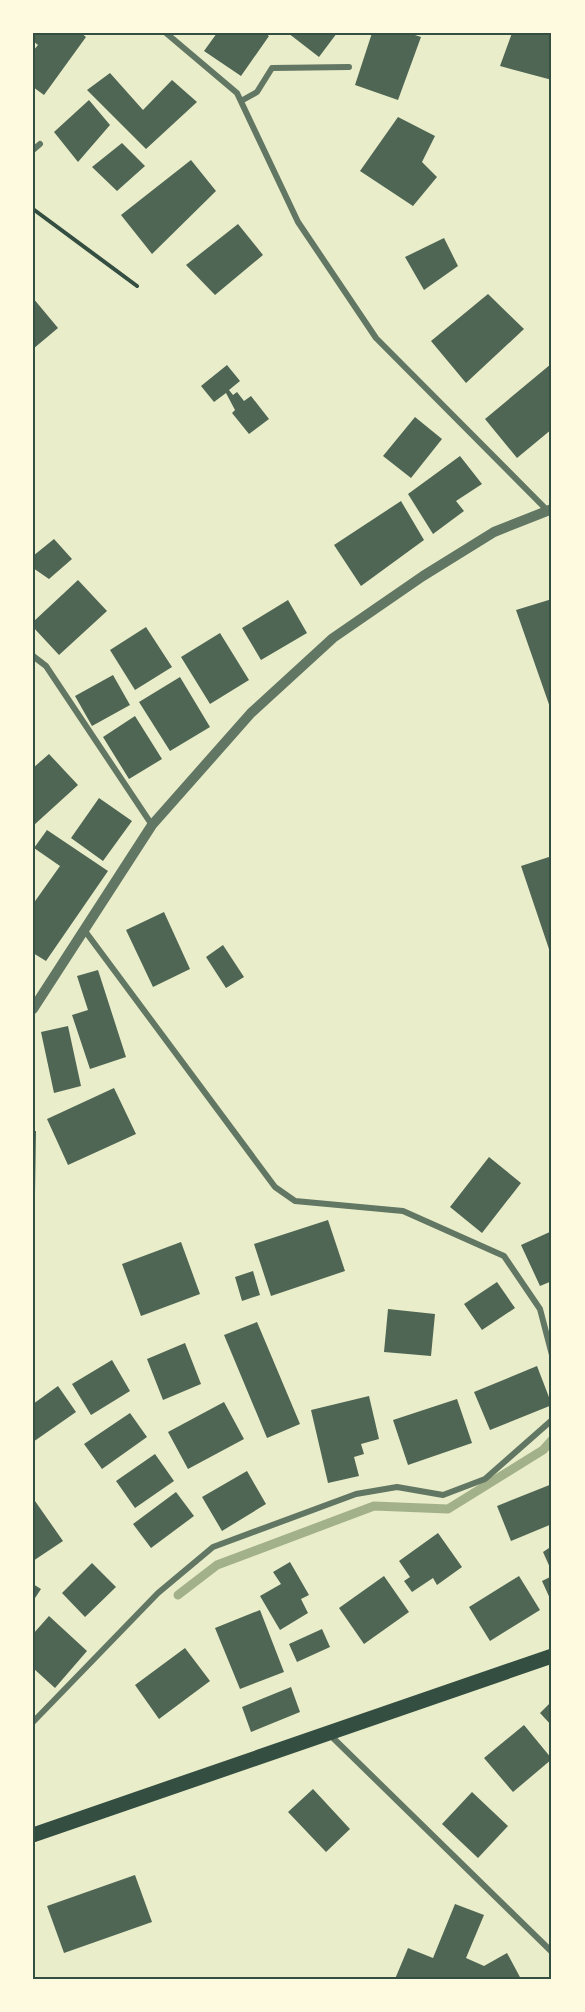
<svg xmlns="http://www.w3.org/2000/svg" width="585" height="2012" font-family="Manrope,sans-serif">
<rect width="100%" height="100%" fill="#e9edc9"/>
<g fill="none" stroke-linecap="round" stroke-linejoin="round">
<path stroke="#a3b18a" stroke-width="9" d="M178,1595l39,-30 157,-59 74,3 95,-59 9,-10"/>
</g>
<path fill="#4f6655" d="M33,33h48l5,4 -42,58 -11,-8v-36l5,-6 -5,-4z
M217,33h48l4,3 -28,40 -37,-25z
M288,33h49l-18,24z
M372,33h37l12,4 -23,63 -43,-15z
M512,33h40v47l-52,-14z
M110,73l33,37 29,-30 25,22 -51,47 -59,-59z
M89,100l21,25 -32,37 -24,-30z
M398,117l37,19 -13,26 15,15 -24,29 -53,-35z
M122,143l23,23 -28,25 -25,-24z
M191,160l25,31 -64,63 -31,-39z
M238,224l25,31 -48,40 -29,-30z
M444,238l14,28 -34,24 -19,-33z
M488,294l36,35 -58,54 -35,-42z
M33,298l25,30 -25,21z
M551,364l1,65 -35,29 -32,-39z
M227,365l13,16 -11,9 4,5 4,-3 7,9 7,-5 18,23 -20,15 -17,-21 3,-3 -9,-17 -12,9 -13,-16z
M415,417l27,22 -31,39 -28,-22z
M460,456l22,28 -26,17 8,10 -31,23 -25,-40z
M401,501l23,39 -63,46 -27,-41z
M54,539l18,20 -23,20 -16,-11v-12z
M78,580l29,31 -48,44 -26,-28v-5z
M552,599v114l-36,-103z
M288,600l19,33 -46,27 -19,-32z
M146,627l26,40 -37,23 -25,-40z
M220,633l29,47 -39,24 -29,-47z
M113,675l17,30 -38,21 -17,-30z
M180,677l30,50 -40,24 -31,-49z
M135,716l27,43 -33,20 -26,-42z
M49,754l29,31 -44,40 -1,-57z
M99,798l33,23 -29,40 -32,-23z
M47,830l61,41 -62,90 -13,-8v-49l27,-38 -26,-18z
M552,856v102l-31,-92z
M164,912l26,57 -37,18 -27,-57z
M223,945l21,32 -18,11 -20,-31z
M98,970l28,87 -36,12 -18,-54 16,-5 -11,-34z
M68,1026l13,60 -27,7 -13,-61z
M114,1088l22,46 -68,31 -21,-46z
M33,1131h3l-1,62h-2z
M489,1157l32,26 -39,50 -32,-26z
M328,1220l17,51 -74,25 -17,-52z
M552,1231v50l-12,5 -19,-41z
M181,1242l19,52 -59,22 -19,-52z
M253,1271l7,24 -18,6 -7,-24z
M497,1282l18,26 -33,22 -18,-26z
M388,1309l47,5 -4,42 -47,-4z
M257,1322l43,102 -33,14 -43,-103z
M185,1343l16,41 -38,16 -16,-41z
M112,1360l18,31 -39,24 -19,-31z
M537,1366l15,39 -62,25 -16,-38z
M58,1386l18,26 -43,30v-38z
M369,1396l10,43 -18,5 3,10 -10,3 5,19 -31,7 -17,-73z
M457,1399l15,44 -64,22 -15,-45z
M224,1402l20,37 -56,30 -20,-37z
M130,1413l17,24 -45,32 -18,-25z
M155,1454l19,27 -39,27 -19,-27z
M247,1471l19,33 -44,27 -20,-34z
M552,1484v40l-41,17 -14,-35z
M176,1492l18,24 -43,32 -18,-24z
M35,1501l28,40 -30,20v-59z
M438,1533l24,34 -25,18 -4,-7 -21,14 -8,-11 6,-4 -11,-16z
M552,1546v26l-9,-20z
M290,1562l19,33 -8,4 7,14 -28,17 -20,-34 21,-12 -8,-12z
M92,1563l24,24 -31,30 -23,-24z
M384,1576l25,36 -45,32 -25,-36z
M519,1576l21,34 -50,31 -21,-34z
M552,1576v27l-10,-22z
M33,1584l8,5 -8,12z
M260,1610l24,62 -44,17 -25,-61z
M49,1616l38,35 -32,37 -22,-20v-34z
M322,1629l8,18 -33,15 -8,-18z
M185,1648l25,33 -51,38 -24,-34z
M291,1687l9,25 -49,20 -9,-25z
M552,1701v25l-12,-13z
M524,1725l28,34 -39,33 -29,-34z
M313,1789l37,40 -24,23 -38,-40z
M472,1792l36,34 -30,32 -36,-34z
M135,1875l17,47 -88,31 -17,-47z
M455,1904l29,11 -18,43 18,8 23,-13 14,26h-126l13,-31 25,10z"/>
<g fill="none" stroke-linecap="round" stroke-linejoin="round">
<path stroke="#344e41" stroke-width="4" d="M33,209l104,77"/>
<path stroke="#617663" stroke-width="6" d="M166,33l71,60 61,129 78,116 171,172
M241,101l16,-9 15,-24 77,-1
M33,150l7,-6
M33,656l13,10 106,159
M85,931l190,256 20,14 108,10 101,45 36,53 12,46
M33,1722l125,-129 55,-46 143,-53 41,-7 46,8 42,-16 67,-59
M329,1734l223,218"/>
<path stroke="#617663" stroke-width="10" d="M33,1009l119,-184 99,-112 82,-75 90,-62 71,-44 58,-23"/>
<path stroke="#344e41" stroke-width="15" d="M33,1835l519,-179"/>
</g>
<rect width="585" height="2012" fill="none" stroke="#fefae0" stroke-width="69"/>
<rect x="34" y="34" width="516" height="1944" fill="none" stroke="#344e41" stroke-width="2"/>
</svg>
